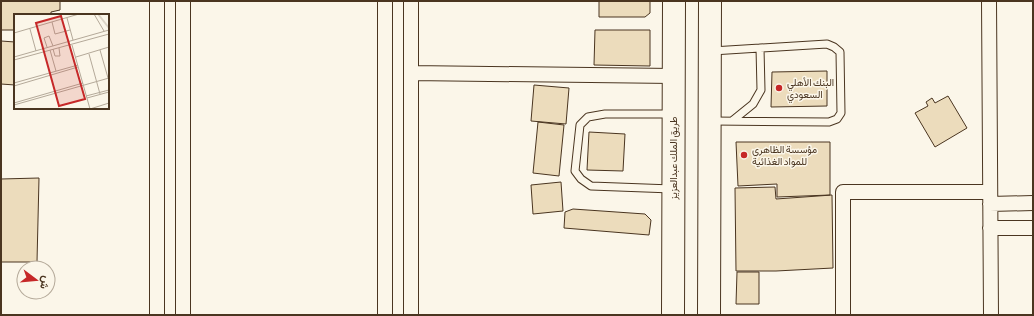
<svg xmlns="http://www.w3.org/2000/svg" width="1034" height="316" font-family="'Asap Condensed',Vazirmatn,sans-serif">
<rect width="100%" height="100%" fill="#fbf6e9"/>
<path fill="#ecdcbc" stroke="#4a3520" d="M1,1h59v9l-9,2v3h-36v15h-14z
M599,1h51v12l-5,4h-46z
M595,30h55v36l-56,-1z
M1,41l14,1v43l-14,-1z
M827,71v35l-56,1 1,-35z
M534,85l35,3 -3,36 -35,-3z
M948,96l19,32 -32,19 -20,-34 13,-7 -2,-4 6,-4 3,5z
M538,122l26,3 -5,51 -26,-3z
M589,132l36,2 -2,37 -36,-1z
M736,142h94v53l-53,2v-13l-39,2z
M39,178l-2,84h-36v-83z
M561,182l2,29 -30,3 -2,-29z
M775,187l1,12 56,-4 1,73 -57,3h-40l-1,-83z
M573,209l72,5 6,6 -2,15 -85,-7 1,-16z
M737,272h22v32h-23z"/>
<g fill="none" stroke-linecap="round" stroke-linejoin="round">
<g stroke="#4a3520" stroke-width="9">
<path id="service" d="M712,51l115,-7 7,3 6,5 1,61 -4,6 -8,3 -117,-1
M671,114h-66l-17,3 -8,8 -5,46 6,8 10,7 81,3
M732,121l21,-17 8,-14 -1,-42"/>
</g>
<g stroke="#4a3520" stroke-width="16">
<path id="minor" d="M157,1v314
M183,1v314
M989,1l2,314
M411,73l262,3
M990,204l43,-1
M990,228h43
M385,315v-314
M411,315v-314
M843,315v-123h147"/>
</g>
<g stroke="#4a3520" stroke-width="24">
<path id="trunk" d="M673,315l1,-314
M709,315l1,-314"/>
</g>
<use href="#service" stroke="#fbf6e9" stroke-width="7"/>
<use href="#minor" stroke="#fbf6e9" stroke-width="14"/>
<use href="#trunk" stroke="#fbf6e9" stroke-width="22"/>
</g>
<g fill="#c62828" stroke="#fbf6e9" stroke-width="1.5">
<circle cx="779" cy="88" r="4"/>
<circle cx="744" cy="155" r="4"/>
</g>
<g text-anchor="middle" stroke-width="3" stroke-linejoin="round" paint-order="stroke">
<g font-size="10" fill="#4a3520" stroke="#fbf6e9" text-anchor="start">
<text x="787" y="86">البنك الأهلي<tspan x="787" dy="12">السعودي</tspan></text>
<text x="752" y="153">مؤسسة الظاهري<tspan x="752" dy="12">للمواد الغذائية</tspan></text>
</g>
<g font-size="10" fill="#4a3520" stroke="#fbf6e9">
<text transform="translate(673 158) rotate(-90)" y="4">طريق الملك عبدالعزيز</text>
</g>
</g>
<g transform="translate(14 14)">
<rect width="95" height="95" fill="#fbf6e9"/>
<path fill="none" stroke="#dcd4c6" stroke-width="2" d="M84,0l11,14"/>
<path fill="none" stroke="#b4a999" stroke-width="1" d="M80,0l10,17M53,4l6,22M38,8l3,12 15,-4M16,15l6,22M0,19l65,-19M58,31l18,64M33,33l-3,-9 5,-2 4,10M39,35l2,7h5l-1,-8M36,36l6,21M86,36l8,28M75,40l11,40M0,43l95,-27M62,43l33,-10M0,46l95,-26M0,69l64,-18M0,72l64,-19M72,82l23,-6M73,84l22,-6M0,89l69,-20M0,91l95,-27M76,95l19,-6"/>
<path fill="#c62828" fill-opacity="0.15" stroke="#c62828" stroke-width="2" d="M47,2l24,83 -26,7 -23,-83z"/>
<rect width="95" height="95" fill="none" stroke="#4a3520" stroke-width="2"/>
</g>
<rect width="1034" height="316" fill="none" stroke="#4a3520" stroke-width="4"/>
<g transform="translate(36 280) rotate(106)"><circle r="19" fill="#fbf6e9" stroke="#b4a999"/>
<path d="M0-3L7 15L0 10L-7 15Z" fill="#c62828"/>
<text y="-6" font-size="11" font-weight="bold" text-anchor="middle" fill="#4a3520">ش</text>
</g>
</svg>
